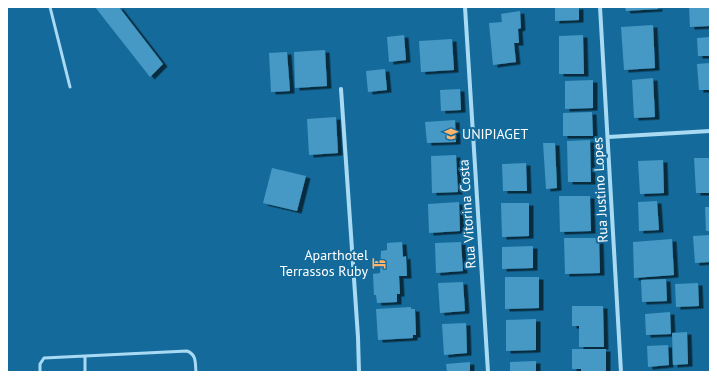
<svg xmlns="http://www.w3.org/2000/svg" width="717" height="379" font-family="'PT Sans',sans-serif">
<defs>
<filter id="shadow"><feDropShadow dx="4.5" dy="2.5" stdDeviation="0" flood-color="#0009"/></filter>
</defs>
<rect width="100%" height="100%" fill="#146b9b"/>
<path fill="#4599c4" filter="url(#shadow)" d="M95,7h24l44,57 -13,13z
M555,7h24v13l-24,1z
M625,7h33v2l-32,2z
M689,7h21v19l-20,1z
M520,11l1,17 -3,1 1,14h-5l2,19 -23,3 -4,-42 13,-1 -1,-8z
M653,25l2,43 -31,2 -3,-43z
M404,35l2,25 -17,2 -2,-25z
M583,35l1,39h-25v-38z
M710,37v19h-12l-1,-18z
M452,39l2,31 -33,2 -2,-31z
M325,50l2,36 -32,2 -1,-36z
M287,52l3,39 -19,1 -2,-39z
M710,63v27h-11l-2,-26z
M385,69l2,21 -19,2 -2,-21z
M653,78l2,39 -21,1 -2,-38z
M593,80v28l-28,1v-28z
M460,89l1,21 -20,1 -1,-21z
M592,112l1,24h-30v-23z
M336,117l2,36 -29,2 -2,-36z
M455,120l1,22 -29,1 -2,-21z
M590,140l1,42h-23l-1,-41z
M543,143h12l2,45 -11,1z
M456,155l2,37 -26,1 -1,-37z
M694,158h16v35h-14z
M663,160l1,33 -24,1 -2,-33z
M526,163l1,28h-24l-1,-27z
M272,168l34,8 -9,35 -34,-8z
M559,196h31l1,35 -31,1z
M657,201l2,29 -20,1 -1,-29z
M459,202l1,29 -31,2 -1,-29z
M501,203h28v33l-27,1z
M705,207h5v24h-4z
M710,235v27l-15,1 -2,-27z
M564,238h35l1,35 -35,1z
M672,239l2,36 -40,3 -1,-36z
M402,242l1,15 3,-1 1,20h-8l1,18h-3v8l-20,1 -1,-8h-2l-1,-21 7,-1 1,-22 6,-1v-7z
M461,242l2,29 -27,2 -1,-30z
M533,246v22l-31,1v-22z
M505,277h34v31l-34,1z
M666,279l1,22 -25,1 -1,-22z
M463,282l2,29 -25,2 -2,-30z
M698,283l1,23 -23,1 -1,-23z
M572,306h31l1,41h-25v-21h-7z
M411,307v2h4l1,26h-3v3l-35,2 -2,-31z
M670,312l1,22 -25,1 -1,-21z
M536,319v31l-30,1v-31z
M466,323l1,30 -23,2 -2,-31z
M687,332l1,32 -15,1 -1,-32z
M668,345l1,20 -21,2 -1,-21z
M572,349h34v23h-25v-3h-9z
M536,361v11h-26v-10z
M470,362v10h-23l-1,-8z"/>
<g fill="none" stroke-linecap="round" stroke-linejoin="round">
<path stroke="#a9daf3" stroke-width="3" d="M50,7l20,80
M40,372v-8l4,-6 143,-7c10,4 8,12 9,21
M85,372v-16"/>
<path stroke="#a9daf3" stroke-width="4" d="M465,7l23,365
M600,7l21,365
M341,89l17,248 1,35
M608,137l102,-6"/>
</g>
<defs>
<g id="school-bare" transform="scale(1.08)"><path d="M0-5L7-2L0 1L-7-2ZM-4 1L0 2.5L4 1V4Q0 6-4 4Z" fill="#ffb56b" stroke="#146b9b" stroke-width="2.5" paint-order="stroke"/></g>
<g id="hotel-bare" transform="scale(1.08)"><path d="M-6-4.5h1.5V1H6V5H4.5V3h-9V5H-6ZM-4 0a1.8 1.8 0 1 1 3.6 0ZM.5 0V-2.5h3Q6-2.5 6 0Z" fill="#ffb56b" stroke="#146b9b" stroke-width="2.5" paint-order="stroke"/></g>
</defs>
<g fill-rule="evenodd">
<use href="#school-bare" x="451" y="134"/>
<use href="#hotel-bare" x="379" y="263"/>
</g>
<g text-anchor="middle" stroke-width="4" stroke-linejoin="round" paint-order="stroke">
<g font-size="14" fill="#fff" stroke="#146b9b" text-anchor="start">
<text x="462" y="139">UNIPIAGET</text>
<text x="368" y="260" text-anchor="end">Aparthotel<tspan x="368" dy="16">Terrassos Ruby</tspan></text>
</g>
<g font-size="14" fill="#fff" stroke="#146b9b">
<text transform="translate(600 190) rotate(-93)" y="5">Rua Justino Lopes</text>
<text transform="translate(467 214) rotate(-94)" y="5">Rua Vitorina Costa</text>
</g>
</g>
<rect width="717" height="379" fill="none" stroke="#ffffff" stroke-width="16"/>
</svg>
